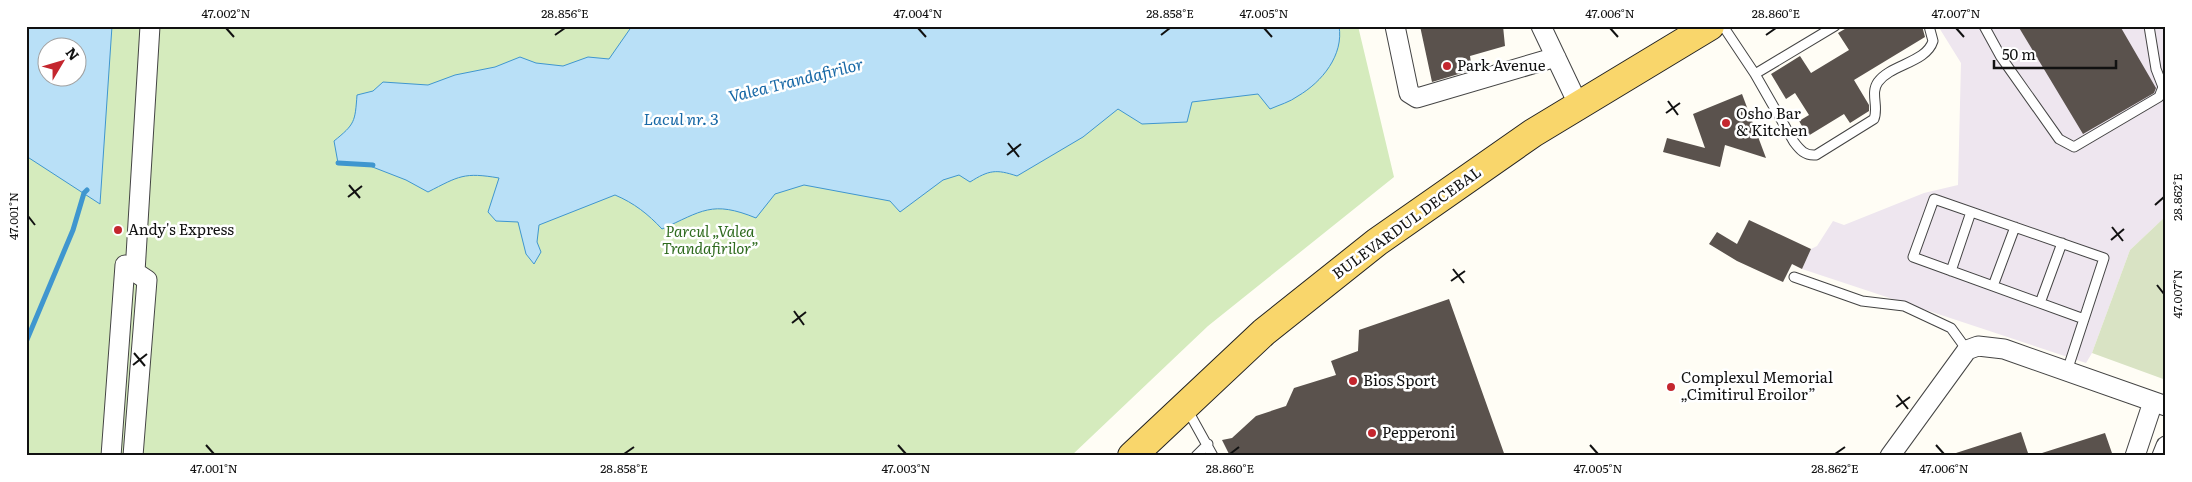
<svg xmlns="http://www.w3.org/2000/svg" width="2192" height="482" font-family="Literata,serif">
<rect width="100%" height="100%" fill="#fffdf5"/>
<path fill="#eee6ef" d="M1938,26h228v190l-36,34 -38,103 -6,10 -284,-94 9,-20 6,-3 16,-25 11,4 80,-32 34,-8 3,-122z"/>
<path fill="#d5ebbd" fill-rule="evenodd" d="M26,26h1332l36,151 -186,149 -137,130h-1045zM48,48h30v30h-30z"/>
<path fill="#d9e3c4" d="M2166,216v164l-74,-27 38,-103z"/>
<path fill="#b9e0f7" stroke="#3f96cf" fill-rule="evenodd" d="M26,26h86l-12,178 -74,-48zM48,48h30v30h-30z
M632,26h707c5,29 -17,56 -41,70 -8,6 -19,9 -28,13l-12,-15 -66,8 -5,20 -45,2 -24,-15 -35,28 -66,39c-21,-7 -28,-6 -47,6l-11,-7 -16,5 -43,32 -10,-11 -86,-16 -29,9 -19,24c-44,-18 -54,-7 -94,11 -14,-15 -28,-26 -47,-34l-76,30 -2,17 4,10 -7,12 -8,-10 -8,-32 -22,-1 -8,-9 11,-34c-35,-6 -40,-2 -71,14l-22,-12 -36,-14 -32,-3 -4,-22c21,-17 21,-19 23,-46l16,-4 10,-9 45,3 27,-10 40,-8 25,-10 16,6 27,3 25,-9 21,2z"/>
<g fill="none" stroke-linecap="round" stroke-linejoin="round">
<path stroke="#3f96cf" stroke-width="5" d="M338,163l35,2
M26,342l47,-112 11,-37 3,-3"/>
</g>
<path fill="#5a524d" d="M1420,26h83l2,20 -35,10 2,14 -40,12z
M1850,26h72l3,11 -71,43 15,25v6l-19,12 -6,-9 -36,22 -9,-15 10,-6 -14,-22 -9,6 -15,-25 29,-18 11,17 38,-23 -11,-17z
M2018,26h102l36,62 -2,5 -71,41z
M1742,94l24,64 -41,-13 -5,22 -57,-15 4,-14 38,10 -12,-34z
M1749,220l62,29 -9,20 -10,-5 -9,18 -46,-21 -28,-17 8,-12 20,12z
M1449,299l56,157h-275l-8,-16 10,-2 24,-22 30,-10 8,-18 42,-13 -5,-14 27,-10 1,-21z
M2021,432l8,24h-73v-3z
M2105,433l8,23h-70l-1,-3z"/>
<g fill="none" stroke-linecap="round" stroke-linejoin="round">
<g stroke="#444" stroke-width="11">
<path id="lane" d="M1723,26l32,48 39,68c6,8 11,14 22,13l58,-36c5,-12 -4,-26 4,-37 13,-18 48,-19 55,-41l-4,-15
M1984,26l17,31 58,82 15,8 85,-50 4,-10 -7,-18 -7,-43
M1755,74l80,-48
M1951,271l20,-59
M1794,277l68,24 42,5 47,22 16,22
M1993,286l22,-59
M2040,303l22,-60
M2067,371l37,-113 -170,-59 -21,58 171,62
M1187,409l26,47
M1196,456l12,-12"/>
</g>
<g stroke="#444" stroke-width="21">
<path id="street" d="M1395,26l14,67 8,5 139,-41
M1541,26l38,80
M126,266l21,14 -14,176
M135,272l15,-246
M111,456l14,-191
M1890,456l77,-106 11,-4 26,3 162,57
M2135,456l18,-54
M2162,456l4,-10"/>
</g>
<g stroke="#222" stroke-width="30">
<path id="primary" d="M1132,456l132,-124 113,-90 156,-109 177,-107"/>
</g>
<use href="#lane" stroke="#fff" stroke-width="9"/>
<use href="#street" stroke="#fff" stroke-width="19"/>
<use href="#primary" stroke="#f9d66b" stroke-width="28"/>
</g>
<path fill="none" stroke="#111" stroke-width="2" d="M226,28l8,9M918,28l8,9M1264,28l8,9M1610,28l8,9M1956,28l8,9M555,35l10,-7M1161,35l9,-7M1766,35l10,-7M1668,101l10,14M1666,113l14,-10M1008,143l11,14M1007,155l14,-11M349,185l11,13M348,197l14,-11M2155,205l9,-8M28,216l7,9M2112,227l11,14M2111,240l13,-11M1453,269l11,14M1451,281l14,-10M2157,285l7,9M794,311l10,14M792,323l14,-11M134,353l11,13M133,365l14,-11M1897,395l11,14M1896,407l14,-10M206,445l8,9M898,445l8,9M1590,445l8,9M1936,445l8,9M624,454l10,-7M1230,454l9,-7M1835,454l10,-7"/>
<g fill="#c4262e" stroke="#fff" stroke-width="2">
<circle cx="1447" cy="66" r="5"/>
<circle cx="1726" cy="123" r="5"/>
<circle cx="118" cy="230" r="5"/>
<circle cx="1353" cy="381" r="5"/>
<circle cx="1671" cy="387" r="5"/>
<circle cx="1372" cy="433" r="5"/>
</g>
<g text-anchor="middle" stroke-width="5" stroke-linejoin="round" paint-order="stroke">
<g font-size="15" fill="#111" stroke="#fff" text-anchor="start">
<text x="1457" y="71">Park Avenue</text>
<text x="1736" y="119">Osho Bar<tspan x="1736" dy="17">&amp; Kitchen</tspan></text>
<text x="128" y="235">Andy's Express</text>
<text x="1681" y="383">Complexul Memorial<tspan x="1681" dy="17">„Cimitirul Eroilor”</tspan></text>
<text x="1363" y="386">Bios Sport</text>
<text x="1382" y="438">Pepperoni</text>
</g>
<g font-size="15" fill="#111" stroke="#fff">
<text transform="translate(1407 223) rotate(-36)" y="5">BULEVARDUL DECEBAL</text>
</g>
<g font-size="15" font-style="italic" fill="#2f6b1f" stroke="#fff">
<text x="710" y="237">Parcul „Valea<tspan x="710" dy="17">Trandafirilor”</tspan></text>
</g>
<g font-size="16" font-style="italic" fill="#1768a6" stroke="#fff">
<text transform="translate(796 80) rotate(-14)" y="6">Valea Trandafirilor</text>
<text x="681" y="125">Lacul nr. 3</text>
</g>
</g>
<rect width="2192" height="482" fill="none" stroke="#ffffff" stroke-width="55"/>
<g transform="translate(62 62) rotate(52)"><circle r="24" fill="#ffffff" stroke="#a0a0a0"/>
<path d="M0-4L9 19L0 12L-9 19Z" fill="#c4262e"/>
<text y="-8" font-size="14" font-weight="bold" text-anchor="middle" fill="#111111">N</text>
</g>
<path d="M1994 60v8h122v-8" fill="none" stroke="#111111" stroke-width="2.5"/>
<text x="2002" y="60" font-size="15" fill="#111111" stroke="#ffffff" stroke-width="4" paint-order="stroke">50 m</text>
<rect x="28" y="28" width="2136" height="426" fill="none" stroke="#111" stroke-width="2"/>
<g font-size="12" text-anchor="middle" fill="#111">
<text x="226" y="18">47.002°N</text>
<text x="565" y="18">28.856°E</text>
<text x="918" y="18">47.004°N</text>
<text x="1170" y="18">28.858°E</text>
<text x="1264" y="18">47.005°N</text>
<text x="1610" y="18">47.006°N</text>
<text x="1776" y="18">28.860°E</text>
<text x="1956" y="18">47.007°N</text>
<text transform="translate(2178 197) rotate(-90)" y="4">28.862°E</text>
<text transform="translate(14 216) rotate(-90)" y="4">47.001°N</text>
<text transform="translate(2178 294) rotate(-90)" y="4">47.007°N</text>
<text x="214" y="473">47.001°N</text>
<text x="624" y="473">28.858°E</text>
<text x="906" y="473">47.003°N</text>
<text x="1230" y="473">28.860°E</text>
<text x="1598" y="473">47.005°N</text>
<text x="1835" y="473">28.862°E</text>
<text x="1944" y="473">47.006°N</text>
</g>
</svg>
